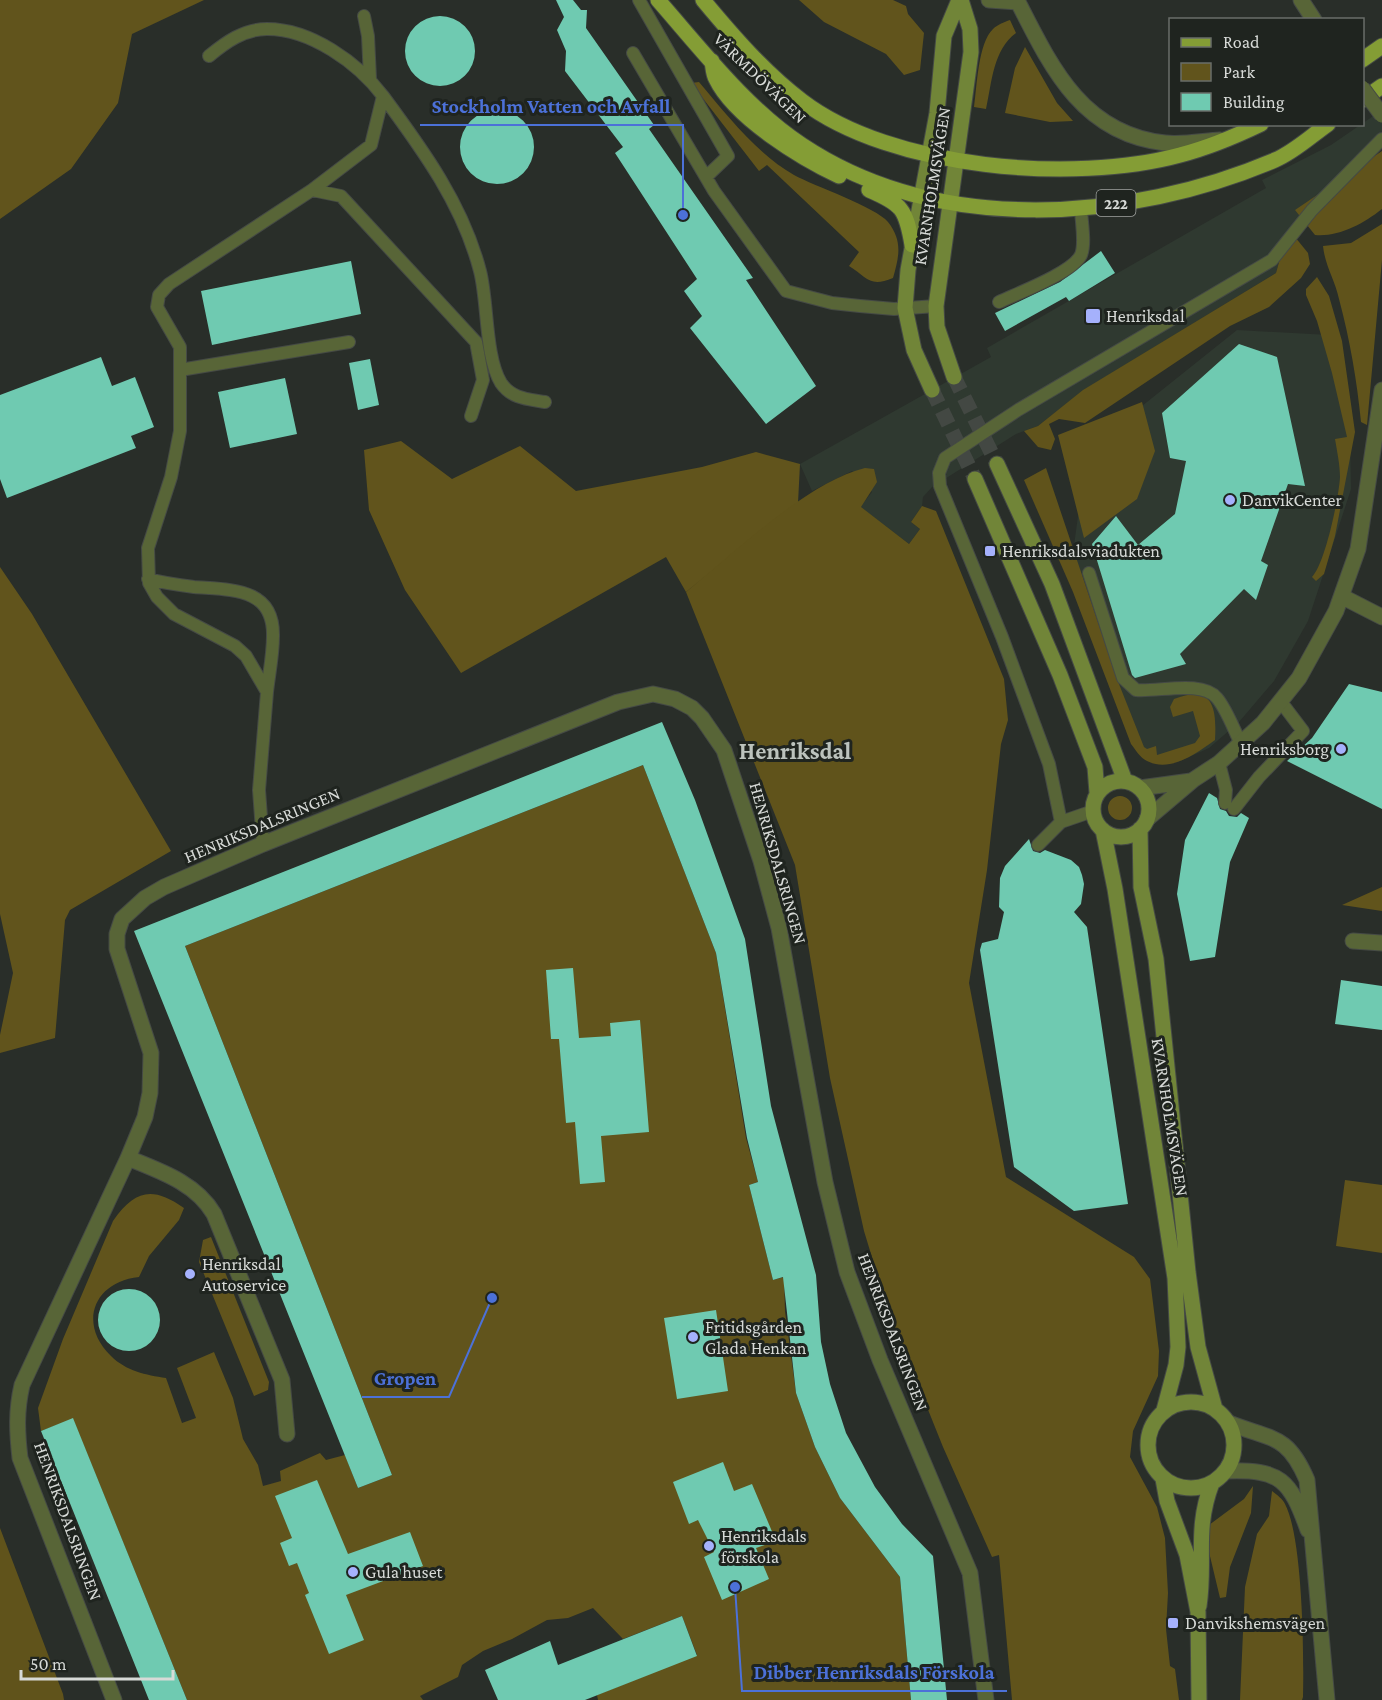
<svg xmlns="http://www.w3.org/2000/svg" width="1382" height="1700" font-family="'Crimson Pro',serif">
<rect width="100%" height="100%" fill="#292e29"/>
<path fill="#2f3930" d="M1382,110v37l-96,90 -10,36 -192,117 -46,36 -22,8 -84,53 -9,10 -1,9 -11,16 9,7 -11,15 -49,-37 12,-15 -20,-21 -40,20 -12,-27 191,-107 -4,-9 279,-160 -4,-8 69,-35z
M1237,330l92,5 21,102 1,52 -43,132 -34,60 -35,41 -30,26 -31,14h-23l-15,-12 -67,-197 14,-103z"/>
<path fill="#61541c" d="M0,0h204l-72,34 -14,69 -47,66 -71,50z
M799,0h94l13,6 2,8 16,19 -4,37 -16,5 -18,-21 -62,-32z
M1010,20l6,13c-23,17 -24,49 -30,76l-12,-2c3,-20 4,-64 19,-78 4,-4 11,-7 17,-9z
M1025,47l32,56 16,18 -23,1 -45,-9 10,-45z
M699,82c28,33 57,71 95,93 20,11 82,32 94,47 15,19 11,35 5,56 -24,10 -26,-1 -44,-12l10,-14 -92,-87 -8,6 -68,-88z
M1142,402l13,49 -18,48 -53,39 -26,-103z
M401,441l51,38 68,-33 56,45 126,-24 54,-15 44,12 -2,39 -112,89 -20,-35 -205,116 -56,-83 -36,-80 -5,-60z
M0,567l32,47 139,237 -101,59 -5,10 -10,118 -55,15v-18l13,-62 -13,-59z
M643,765l73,188 30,185 12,44 -9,3 24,95 11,-3 1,34 11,82 19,54 25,51 60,79 11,123h-313l-1,-5 100,-40 -15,-39 -59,23 -30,-31 -25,10 -21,2 -35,19 -29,12 -21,14 -4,12 -38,19 3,4h-236l-114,-281 -32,12 -3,-23 25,-69 50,-118c22,-31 39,-35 71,-13l-5,12 -30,36 -10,21c-46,5 -61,47 -28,79 15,15 35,19 55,22l16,45 14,-5 -19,-50 37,-16 19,46 10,41 15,26 5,21 18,-5 -1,-10 40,-18 6,7 19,-5 13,33 34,-13 -207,-529z
M1108 808a12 12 0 1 1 24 0a12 12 0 1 1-24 0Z
M1382,887v24l-40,-6z
M1345,1180l37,5v68l-46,-7z
M211,1237l58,145 -1,8 -14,6 -55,-134 4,-22z
M1253,1486l-2,27 -21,54 -4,30 -6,1 -11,-46v-27l35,-26z
M1272,1491c5,4 11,8 13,13 18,34 19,152 18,193l-1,3h-62l5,-113 12,-53 12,-18z"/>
<path fill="#60531b" d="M1382,151v58c-19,15 -43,28 -67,26l-20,-25z
M1382,224v36l-15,165 -6,-3c-4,-41 -11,-82 -22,-123 -4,-19 -14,-33 -16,-53l28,-3z
M1286,237h9l13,16 2,11 -9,14 -32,29 -39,19 -145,97 -26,-4 -10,5 6,15 -4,11 -13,-3 -14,-16 14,-5 45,-36 193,-117z
M1317,277l12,19 13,45 13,91 -20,104 -11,38 -8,7 -4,-4c13,-13 27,-80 28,-100 0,-12 -3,-26 -5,-38l12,-2 -15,-64 -15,-52 -11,-26v-6z
M865,468l9,1 3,13 -16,25 48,37 11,-15 -9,-7 11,-16 14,5 68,168 4,41 -7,24 -14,126 -18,113 37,194 128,80 16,22 9,72 -1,25 -25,55 -3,26 27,50 8,31 3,55 -2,36 4,37 5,3 4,31h-167l-13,-145 -7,2 -49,-110 -55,-137 -24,-79 -34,-153 -35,-213 -109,-273c47,-38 121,-110 179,-124z
M1046,468l71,211 27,68 3,2 9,-3 1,9 38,-12 5,-7 -7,-25 -20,6 -3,-10 4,-8c38,-15 43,7 41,41 -18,13 -45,33 -68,21 -7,-3 -12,-12 -16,-17l-58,-152 -49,-112z
M0,1528l63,166 1,6h-64z"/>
<path fill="#6fcab1" d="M556,0h17l8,10h6l-1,18 68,97 -5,4 104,149 -7,2 70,106 -50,38 -76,-96 12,-12 -18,-25 13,-12 -82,-126 8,-6 -58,-76 1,-20 -9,-21 7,-13z
M405 51a35 35 0 1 1 70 0a35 35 0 1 1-70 0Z
M460 147a37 37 0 1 1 74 0a37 37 0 1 1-74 0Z
M1101,251l14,22 -46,28 -3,-4 -61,34 -10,-18 65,-31z
M351,261l10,53 -149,31 -11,-54z
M1239,344l38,13 28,129 -17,-2 -27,77 7,4 -12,35 -12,-11 -64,65 6,10 -51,14 -3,-3 -40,-131 24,-28 22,29 37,-31 11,-53 -16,-3 -8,-45z
M101,357l11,29 23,-9 19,50 -23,9 5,12 -129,50 -7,-19v-84z
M370,359l9,46 -21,5 -9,-47z
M285,378l12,56 -67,14 -12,-56z
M1349,684l33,8v117l-95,-48 25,-23z
M662,722l33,78 50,139 26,167 45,169 5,67 9,42 16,49 29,54 27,37 31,32 14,144h-36l-11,-123 -60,-79 -25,-51 -19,-54 -13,-116 -10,3 -24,-95 9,-3 -11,-44 -31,-185 -73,-188 -458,181 207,529 -34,13 -224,-557z
M1209,793l8,5 3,11 6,2 3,5 8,1 4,-4 8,5 -19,44 -15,95 -25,4 -13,-67 8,-54z
M1029,839l4,12 7,2 5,-3 26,10 8,7 3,8 2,9 -3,20 -7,8 13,15 41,277 -54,7 -60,-44 -34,-217 2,-7 16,-4 6,-27 -5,-5 1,-29 5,-12z
M573,968l6,70 32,-2 -1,-13 30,-3 9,112 -48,4 4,46 -25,2 -5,-62 -9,1 -7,-84h-8l-5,-69z
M1341,980l41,6v44l-47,-6z
M98 1320a31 31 0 1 1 62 0a31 31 0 1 1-62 0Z
M716,1310l12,81 -51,8 -13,-81z
M73,1418l114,282h-38l-108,-269z
M723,1462l11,29 18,-7 24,57 -20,7 13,31 -47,21 -18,-43 10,-5 -16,-32 -9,4 -16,-42z
M317,1480l31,74 62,-22 13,34 -77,29 18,45 -35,14 -24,-59 4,-2 -12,-30 -8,3 -9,-23 12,-5 -17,-42z
M682,1616l15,40 -112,44h-87l-13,-30 65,-29 8,24z"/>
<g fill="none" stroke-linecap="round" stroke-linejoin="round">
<path stroke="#434843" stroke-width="15" stroke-dasharray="15 8" stroke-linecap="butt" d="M954,377l43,87
M932,390l43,89"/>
<g stroke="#454a45" stroke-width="14">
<path id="lane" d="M639,0l89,156 -22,21
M364,16l4,20 2,43
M633,53l81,138 72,100 46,12 28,3 34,3 42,-3
M209,56c17,-14 35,-27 58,-27 44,0 91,34 116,67l-12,49 -59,45
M383,96c40,54 80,109 97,175 8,30 5,86 21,112 11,16 27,16 44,19
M999,302c19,-9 73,-29 82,-47 5,-12 0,-34 0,-48
M180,370l169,-28
M1089,573l34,105 13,12c23,2 66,-10 81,8 10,12 17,32 24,46
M148,579c16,4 30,6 46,8 36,3 80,0 79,49 0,19 -4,38 -6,56
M1219,763l7,27 -1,13
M1234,809l25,-32 44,-46 -22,-29
M1061,822l-12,-58 -47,-127 -62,-151 -1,-13 6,-15 73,-48 254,-150 40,-50 70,-71
M263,844l-4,-54 8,-98 -21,-36 -11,-10 -61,-32 -17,-17 -8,-14 -1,-35 23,-71 9,-46v-84l-23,-40 2,-12 10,-11 143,-94 29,6 135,146 7,38 -12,36
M1038,845l23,-23 32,-11"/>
</g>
<g stroke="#454a45" stroke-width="17">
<path id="street" d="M989,0l29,2
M1301,0l13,20
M1018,2c34,67 65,132 147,141 18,2 38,-2 55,-3
M1343,597l39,20
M1140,788l51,-7
M1147,819l46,-39 26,-17 44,-40 36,-45 37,-67 22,-62 24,-159
M1353,941l29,2
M128,1158c32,13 68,25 86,56l68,166 5,54
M1229,1423c42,17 58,10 78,57l20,220
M1226,1471c55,-2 64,9 82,59
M114,1700l-94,-242c-3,-26 -4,-47 2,-73l106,-227 17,-41 5,-24 1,-40 -34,-104v-15l5,-15 23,-21 19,-11 99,-43 355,-142 35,-8 22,5 17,9 10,10 22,32 37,111 18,67 46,254 22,90 33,88 90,213 16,127"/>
</g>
<g stroke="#454a45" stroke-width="17">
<path id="secondary" d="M954,377l-17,-50 -1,-21 35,-254 -1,-23 -9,-29
M932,390l-18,-40 -9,-42 3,-38 29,-157 7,-77 15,-36
M997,464l55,120 73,197
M975,479l85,196 35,92 2,26
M1093 809a28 28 0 1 1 56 0a28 28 0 1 1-56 0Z
M1140,829l1,58 15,72 32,313 10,75 17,62
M1103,830l12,59 60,389 3,69 -2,18 -12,45
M1148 1445a43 43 0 1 1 86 0a43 43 0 1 1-86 0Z
M1163,1479l4,22 20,54 11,57 1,88
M1199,1606c7,-46 -5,-76 13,-123"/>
</g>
<g stroke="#454a45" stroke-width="17">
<path id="primary" d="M658,0c43,49 89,109 144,145 137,91 327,77 473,15 19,-8 36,-24 53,-36
M703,0c30,36 61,72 99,101 89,68 272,83 378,54 27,-7 56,-19 81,-31
M1362,60l20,-14
M712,61c1,6 1,13 4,18 19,39 85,79 123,97
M1362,100l20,-14
M869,190c33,14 37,19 43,55"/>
</g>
<use href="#lane" stroke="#586537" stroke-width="12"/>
<use href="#street" stroke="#586537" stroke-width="15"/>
<use href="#secondary" stroke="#718538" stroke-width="15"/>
<use href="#primary" stroke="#849d35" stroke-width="15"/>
<g stroke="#454a45" stroke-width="17" stroke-linecap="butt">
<path id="street-bridge" d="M1362,88l20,27"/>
</g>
<use href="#street-bridge" stroke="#586537" stroke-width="15"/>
</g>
<g fill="#a5b1fc" stroke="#1f241f" stroke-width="2">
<rect x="1085" y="308" width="16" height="16" rx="3"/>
<circle cx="1230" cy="500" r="6"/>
<rect x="984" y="545" width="12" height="12" rx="3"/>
<circle cx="1341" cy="749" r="6"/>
<circle cx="190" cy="1274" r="6"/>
<circle cx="693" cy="1337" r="6"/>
<circle cx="709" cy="1546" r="6"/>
<circle cx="353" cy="1572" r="6"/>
<rect x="1167" y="1617" width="12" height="12" rx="3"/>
</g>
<g text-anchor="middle" stroke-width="6" stroke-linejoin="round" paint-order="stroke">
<rect fill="#1f241f" stroke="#a0a3a0" stroke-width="1.5" x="1096.5" y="190" width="39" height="26" rx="4.5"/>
<g font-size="16" font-weight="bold" fill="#d7dad7">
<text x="1116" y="209">222</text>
</g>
<g font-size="18" fill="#d7dad7" stroke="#1f241f">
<text transform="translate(760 78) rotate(44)" y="6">VÄRMDÖVÄGEN</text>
<text transform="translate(932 186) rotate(-81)" y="6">KVARNHOLMSVÄGEN</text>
<text transform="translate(262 825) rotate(-23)" y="6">HENRIKSDALSRINGEN</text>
<text transform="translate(778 863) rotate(74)" y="6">HENRIKSDALSRINGEN</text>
<text transform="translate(1170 1117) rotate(81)" y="6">KVARNHOLMSVÄGEN</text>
<text transform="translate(893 1332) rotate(69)" y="6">HENRIKSDALSRINGEN</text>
<text transform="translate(68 1521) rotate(70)" y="6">HENRIKSDALSRINGEN</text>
</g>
<g font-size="18" fill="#d7dad7" stroke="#1f241f" text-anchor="start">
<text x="1106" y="322">Henriksdal</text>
<text x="1242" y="506">DanvikCenter</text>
<text x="1002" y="557">Henriksdalsviadukten</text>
<text x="1329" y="755" text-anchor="end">Henriksborg</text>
<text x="202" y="1270">Henriksdal<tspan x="202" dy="21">Autoservice</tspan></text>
<text x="705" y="1333">Fritidsgården<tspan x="705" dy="21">Glada Henkan</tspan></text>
<text x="721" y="1542">Henriksdals<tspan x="721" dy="21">förskola</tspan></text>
<text x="365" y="1578">Gula huset</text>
<text x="1185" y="1629">Danvikshemsvägen</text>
</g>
<g font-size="24" font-weight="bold" fill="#bcc3bd" stroke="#1f241f">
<text x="795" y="759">Henriksdal</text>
</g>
</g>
<path fill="none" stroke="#4c71d8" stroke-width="2" d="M683 215L683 125H420M492 1298L449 1397H362M735 1587L742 1691H1007"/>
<g fill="#4c71d8" stroke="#1f241f" stroke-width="2">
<circle cx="683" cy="215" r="6"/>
<circle cx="492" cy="1298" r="6"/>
<circle cx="735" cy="1587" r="6"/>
</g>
<g font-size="20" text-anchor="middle" font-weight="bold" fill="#4c71d8" stroke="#1f241f" stroke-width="6" stroke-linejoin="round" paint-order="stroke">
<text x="551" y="113">Stockholm Vatten och Avfall</text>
<text x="405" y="1385">Gropen</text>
<text x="874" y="1679">Dibber Henriksdals Förskola</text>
</g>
<rect x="1169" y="18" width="195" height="108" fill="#1f241f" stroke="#696d69" stroke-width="1.5"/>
<rect x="1181" y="38" width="30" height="9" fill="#849d35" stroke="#696d69" stroke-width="1.5"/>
<text x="1223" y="48" font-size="18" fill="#d7dad7">Road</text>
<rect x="1181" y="63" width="30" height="18" fill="#61541c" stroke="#696d69" stroke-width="1.5"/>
<text x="1223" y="78" font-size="18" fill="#d7dad7">Park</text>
<rect x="1181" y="93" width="30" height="18" fill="#6fcab1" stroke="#696d69" stroke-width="1.5"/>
<text x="1223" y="108" font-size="18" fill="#d7dad7">Building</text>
<path d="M21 1670v9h152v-9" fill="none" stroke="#d7dad7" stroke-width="3"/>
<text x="30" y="1670" font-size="18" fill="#d7dad7" stroke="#1f241f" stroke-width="4.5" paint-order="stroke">50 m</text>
</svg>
